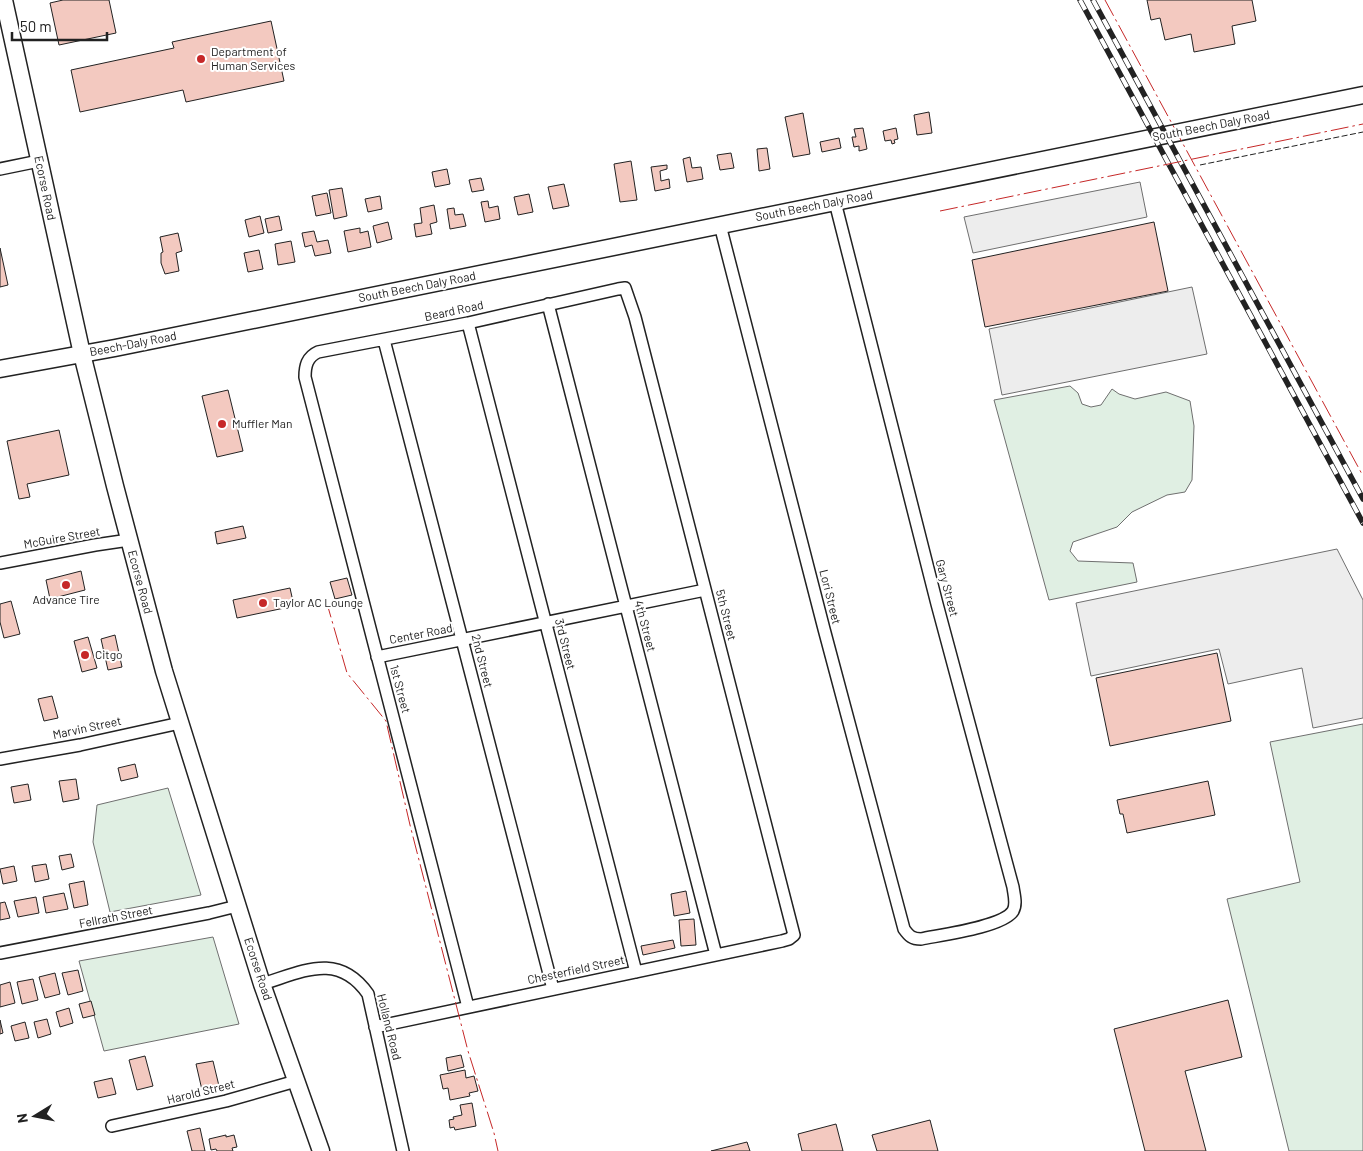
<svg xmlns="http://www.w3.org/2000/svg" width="1363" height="1151" font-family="Barlow,sans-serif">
<rect width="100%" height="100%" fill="#fff"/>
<path fill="#e0efe3" stroke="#6f6f6f" d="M1070,386l8,7 4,11 9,3 10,-2 11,-16 7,5 16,5 31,-7 24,9 4,25 -2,54 -7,12 -18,3 -35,17 -15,15 -44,15 -3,9 8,10 55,2 4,19 -88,18 -55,-200z
M1363,724v427h-74l-62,-252 73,-17 -30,-140z
M168,788l33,107 -91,17 -17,-70 4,-37z
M213,937l26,87 -135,27 -25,-90z"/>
<path fill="#ededed" stroke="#6f6f6f" d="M1140,182l7,35 -174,36 -9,-36z
M1192,287l15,67 -205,41 -13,-66z
M1337,549l26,51v118l-50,10 -11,-60 -74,16 -9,-35 -128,27 -15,-73z"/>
<path fill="#f3c9c0" stroke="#222" d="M63,0h46l7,33 -57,12 -9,-42z
M1147,0h105l4,21 -24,5 3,18 -41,8 -3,-18 -26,6 -5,-22 -9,2z
M271,21l13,60 -98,21 -3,-12 -103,22 -9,-42 103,-22 -2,-6z
M929,112l3,21 -15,2 -3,-20z
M803,113l7,41 -17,3 -8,-40z
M863,128l4,21 -8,2v-5l-5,1 -2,-10h4l-2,-8z
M896,128l2,11 -4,1 1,3 -3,1 -1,-4 -6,1 -2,-10z
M839,138l2,10 -19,4 -2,-10z
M767,148l3,21 -11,2 -2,-22z
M731,153l3,15 -14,2 -3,-15z
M690,157l2,11 9,-1 2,12 -16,3 -4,-23z
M631,161l6,39 -17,2 -6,-38z
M667,165v4l-7,2 1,10 8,-2 1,9 -15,3 -4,-24z
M447,169l3,15 -15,3 -3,-15z
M481,178l3,12 -12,2 -3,-12z
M564,184l5,22 -16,3 -5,-22z
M342,188l5,28 -13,3 -5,-29z
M327,193l4,20 -15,3 -4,-20z
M529,194l4,18 -15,3 -4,-18z
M380,196l2,13 -14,3 -3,-13z
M488,201l1,7 9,-2 2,13 -15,3 -4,-20z
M434,205l3,17 -7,2 2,10 -16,3 -2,-13 8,-1 -2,-15z
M454,208l1,7 8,-1 3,12 -16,3 -3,-20z
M260,216l4,17 -15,4 -4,-17z
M279,216l3,14 -14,3 -3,-14z
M388,222l4,17 -15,4 -4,-17z
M1154,222l14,69 -183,36 -13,-67z
M360,228v5l8,-2 3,16 -23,5 -4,-21z
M314,231l3,11 11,-2 3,13 -16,3 -3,-11 -7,2 -3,-14z
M178,233l4,18 -6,2 3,18 -14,3 -4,-11v-10l2,-1 -3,-15z
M291,241l4,21 -17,3 -3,-21z
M0,248l8,37 -8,2z
M259,250l4,19 -15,3 -4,-19z
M228,390l15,61 -26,6 -15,-61z
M59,430l10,45 -42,9 3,13 -11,2 -12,-58z
M243,526l3,12 -29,6 -2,-12z
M81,571l4,19 -35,9 -4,-19z
M347,578l5,17 -17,4 -5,-17z
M290,588l4,18 -57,12 -4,-18z
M11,601l9,33 -16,4 -4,-16v-18z
M115,635l7,32 -14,3 -7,-31z
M88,637l9,31 -15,4 -8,-31z
M1217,653l14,68 -121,25 -14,-68z
M52,696l6,22 -14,3 -6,-22z
M135,764l3,13 -17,4 -3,-13z
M76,779l3,20 -16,3 -4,-21z
M1208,781l7,34 -88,18 -4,-19h-3l-3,-14z
M28,784l3,16 -17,3 -3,-16z
M71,854l3,13 -12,3 -3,-14z
M46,864l3,15 -14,3 -3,-16z
M14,866l3,15 -14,3 -3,-15z
M84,881l4,24 -14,3 -5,-24z
M686,891l4,22 -16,3 -3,-22z
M64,893l4,16 -22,4 -3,-16z
M36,897l3,16 -21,4 -4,-16z
M5,902l5,16 -10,2v-17z
M694,919l2,26 -15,1 -2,-26z
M673,940l2,8 -32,7 -2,-9z
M78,970l5,21 -15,4 -6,-22z
M55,973l5,21 -15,4 -6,-21z
M33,979l5,21 -16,4 -5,-22z
M10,982l5,21 -15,4v-22z
M1228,1000l14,57 -57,14 21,80h-61l-31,-122z
M91,1001l4,14 -12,3 -4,-14z
M69,1008l4,15 -13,4 -4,-15z
M47,1019l4,15 -13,4 -4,-16z
M0,1020l3,13 -3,1z
M25,1022l4,16 -14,3 -4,-15z
M461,1055l3,12 -16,4 -2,-13z
M145,1056l8,30 -16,4 -8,-30z
M213,1061l6,25 -17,4 -6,-26z
M465,1070l1,8 8,-2 4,15 -9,2 1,3 -20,4 -2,-12 -5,1 -3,-14z
M112,1078l4,16 -18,4 -4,-16z
M472,1103l4,23 -21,4 -1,-3 -4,1 -1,-8 5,-1 -1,-2 9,-2 -2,-10z
M930,1120l8,31h-61l-5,-16z
M836,1124l7,27h-41l-4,-17z
M200,1128l5,23h-13l-5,-20z
M226,1135v2l8,-2 3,12 -5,1 1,3h-16l-1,-2 -5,1 -2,-11z
M747,1142l3,9h-39z"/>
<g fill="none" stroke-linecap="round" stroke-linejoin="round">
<g stroke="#222" stroke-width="14">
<path id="street" d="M0,169l39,-8
M720,225l104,404 80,300c5,7 8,10 17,10 19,-4 82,-12 92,-28 4,-7 1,-16 0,-24l-76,-283 -102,-402
M548,304l168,651
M468,323l168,649
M384,340l169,649
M0,563l95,-18 34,-5
M377,657l328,-67
M0,759l80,-14 100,-22
M0,953l209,-40 28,-7
M262,984c40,-12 76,-33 106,10l35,157
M375,1027l407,-86 7,-2 5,-4 -159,-618 -10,-29 -7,1 -150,34 -150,29c-11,5 -13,14 -13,25l163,630
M112,1126l114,-25 70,-20"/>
</g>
<g stroke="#222" stroke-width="19">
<path id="secondary" d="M4,0l78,354 33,132 49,185 98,313 59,167
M0,369l115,-21 1248,-253"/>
</g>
<use href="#street" stroke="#fff" stroke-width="11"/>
<use href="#secondary" stroke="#fff" stroke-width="16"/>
<g stroke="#222" stroke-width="5.5">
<path id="rail" d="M1080,0l283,523
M1093,0l270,499"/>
</g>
<use href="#rail" stroke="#fff" stroke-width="4" stroke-dasharray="11" stroke-linecap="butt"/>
<path stroke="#222" stroke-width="1" stroke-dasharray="6 2.5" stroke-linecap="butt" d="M1200,165l163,-33"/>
<path stroke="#c62828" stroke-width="1" stroke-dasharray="18 4 2.5 4" stroke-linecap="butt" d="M1105,0l258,476
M940,211l423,-87
M326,600l21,73 39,48 24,104 58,226 26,82 4,18"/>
</g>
<g fill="#c62828" stroke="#fff" stroke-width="2">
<circle cx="201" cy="59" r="5"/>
<circle cx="222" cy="424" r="5"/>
<circle cx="66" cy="585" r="5"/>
<circle cx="263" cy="603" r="5"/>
<circle cx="85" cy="655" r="5"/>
</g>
<g text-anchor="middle" stroke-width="4" stroke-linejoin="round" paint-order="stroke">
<g font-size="12" fill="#222" stroke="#fff" text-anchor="start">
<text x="211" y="56">Department of<tspan x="211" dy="14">Human Services</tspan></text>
<text x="232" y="428">Muffler Man</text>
<text x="66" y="604" text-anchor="middle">Advance Tire</text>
<text x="273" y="607">Taylor AC Lounge</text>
<text x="95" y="659">Citgo</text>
</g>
<g font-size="12" fill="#222" stroke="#fff">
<text transform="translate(1211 126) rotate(-11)" y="4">South Beech Daly Road</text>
<text transform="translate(45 188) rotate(78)" y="4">Ecorse Road</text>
<text transform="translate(814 206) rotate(-11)" y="4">South Beech Daly Road</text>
<text transform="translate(417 287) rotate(-11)" y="4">South Beech Daly Road</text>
<text transform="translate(454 311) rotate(-12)" y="4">Beard Road</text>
<text transform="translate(133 344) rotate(-11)" y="4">Beech-Daly Road</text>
<text transform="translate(62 538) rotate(-10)" y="4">McGuire Street</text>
<text transform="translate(140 582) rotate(75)" y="4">Ecorse Road</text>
<text transform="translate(947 588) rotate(75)" y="4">Gary Street</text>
<text transform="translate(830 597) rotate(76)" y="4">Lori Street</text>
<text transform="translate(726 615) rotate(76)" y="4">5th Street</text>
<text transform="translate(645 626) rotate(75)" y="4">4th Street</text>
<text transform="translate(421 634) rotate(-11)" y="4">Center Road</text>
<text transform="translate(565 644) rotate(76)" y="4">3rd Street</text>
<text transform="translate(482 661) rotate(76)" y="4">2nd Street</text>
<text transform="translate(400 689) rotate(75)" y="4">1st Street</text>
<text transform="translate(87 728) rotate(-12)" y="4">Marvin Street</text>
<text transform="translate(116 917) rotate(-11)" y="4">Fellrath Street</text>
<text transform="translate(258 969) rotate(72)" y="4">Ecorse Road</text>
<text transform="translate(576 970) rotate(-12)" y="4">Chesterfield Street</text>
<text transform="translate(389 1027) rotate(76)" y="4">Holland Road</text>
<text transform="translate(201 1092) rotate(-14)" y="4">Harold Street</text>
</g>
</g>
<g transform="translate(35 1116) rotate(260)" stroke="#ffffff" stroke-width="4" paint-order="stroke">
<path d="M0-4L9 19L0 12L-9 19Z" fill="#222222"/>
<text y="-8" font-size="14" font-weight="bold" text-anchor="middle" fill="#222222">N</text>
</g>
<path d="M12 32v8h95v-8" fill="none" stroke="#222222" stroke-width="2.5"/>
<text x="20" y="32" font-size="15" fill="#222222" stroke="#ffffff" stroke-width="4" paint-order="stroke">50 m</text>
</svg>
